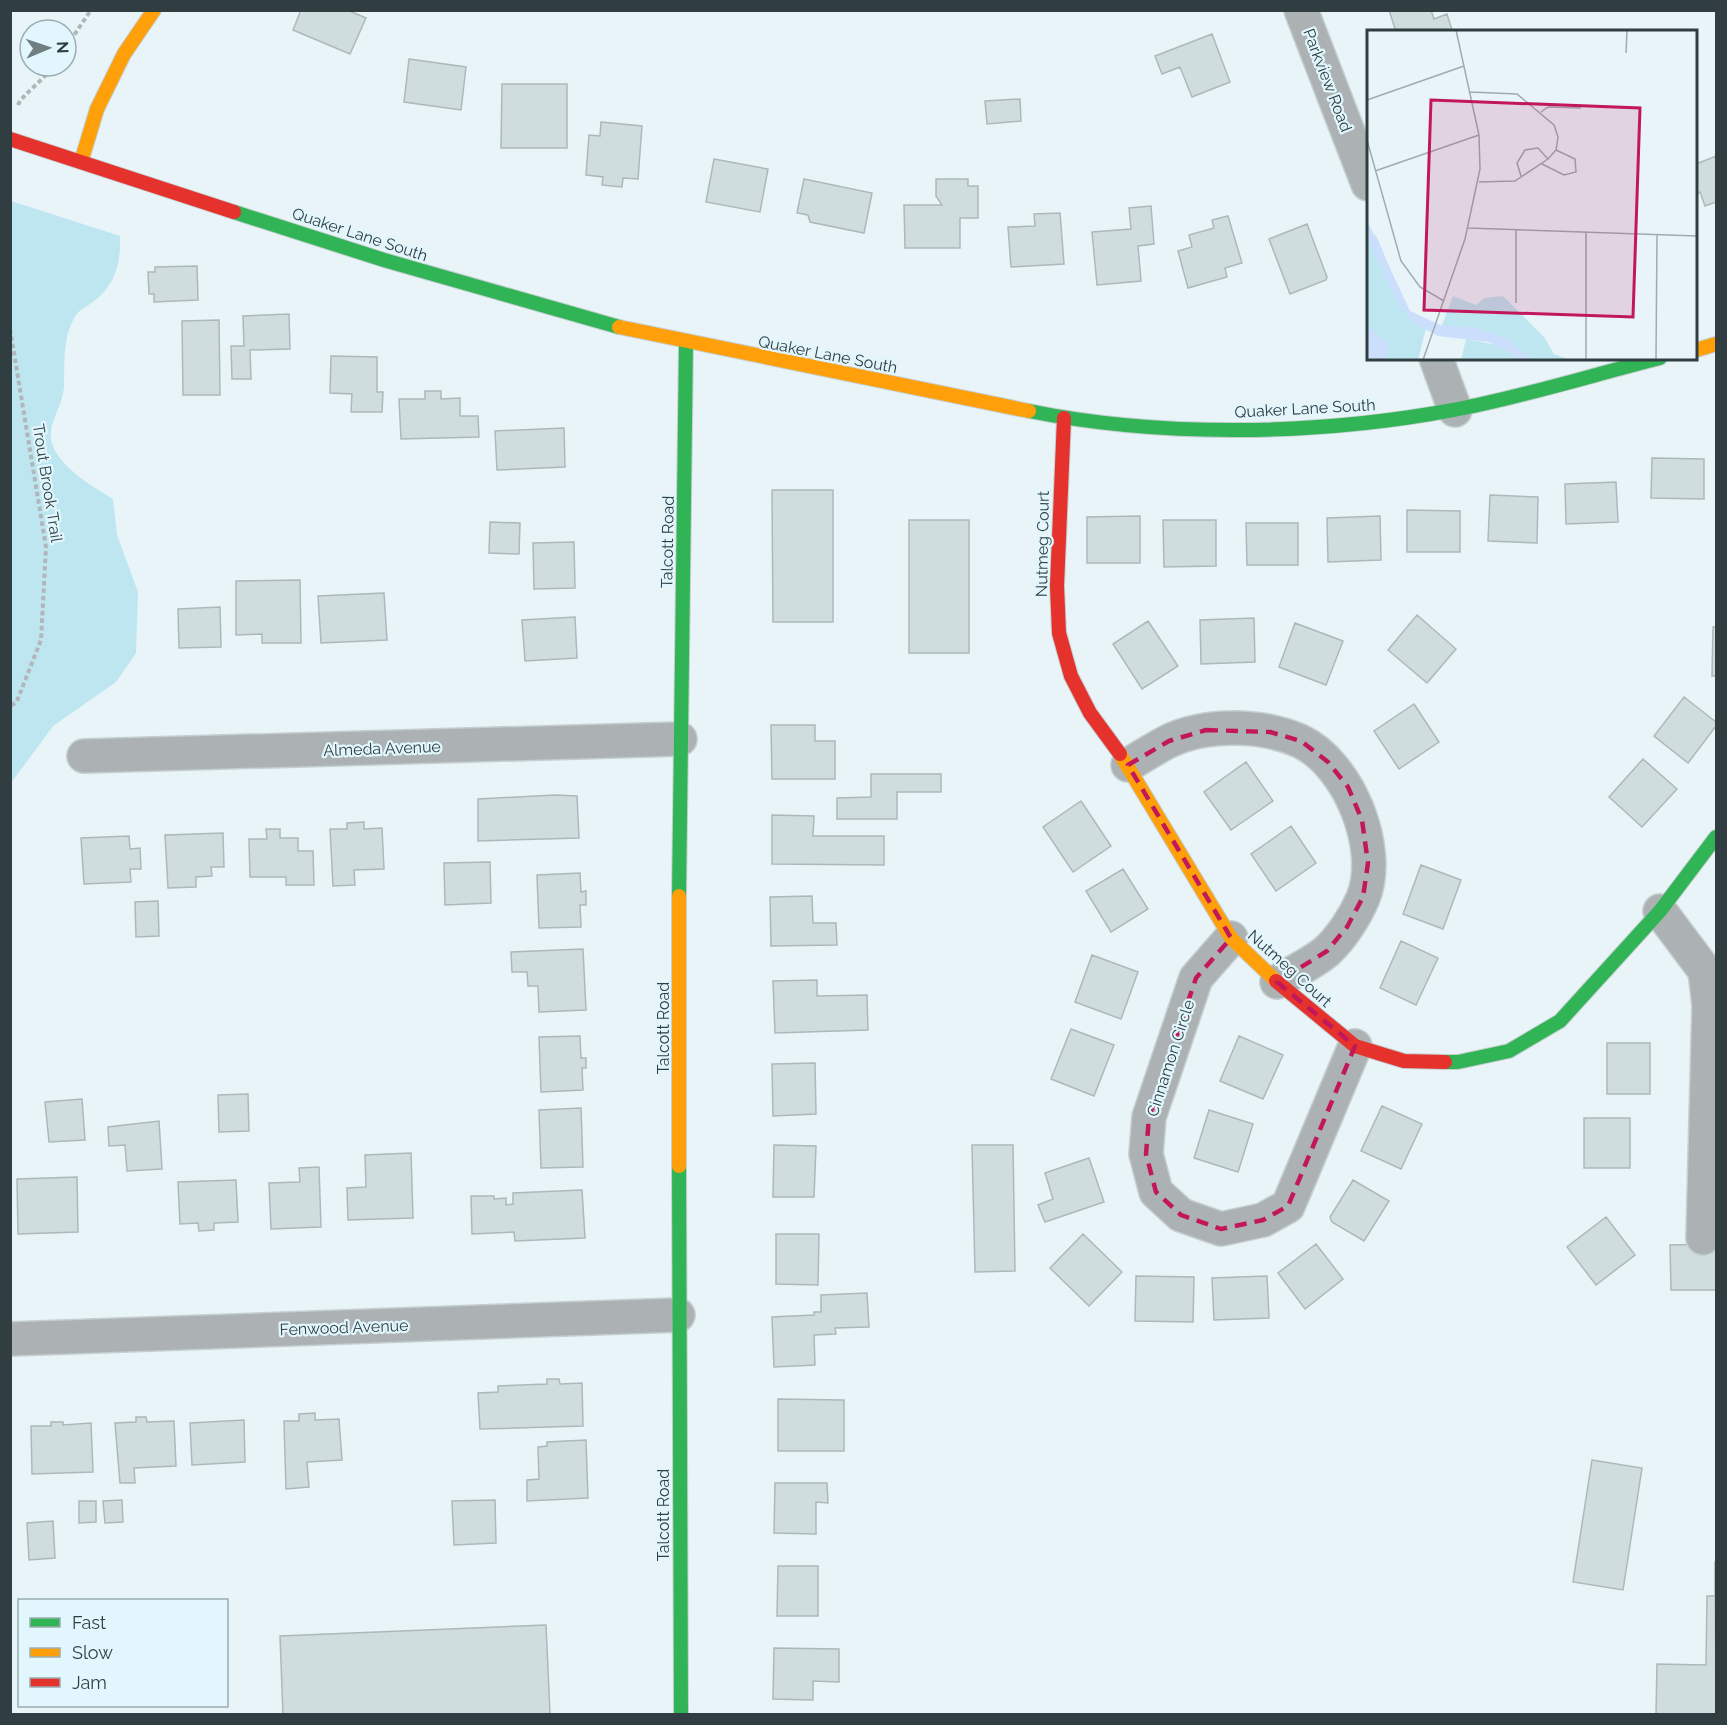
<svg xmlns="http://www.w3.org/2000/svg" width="1727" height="1725" font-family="Raleway,sans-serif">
<rect width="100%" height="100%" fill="#e8f4f7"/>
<path fill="#bee6f0" d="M11,201l109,35c1,25 -4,49 -26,65 -6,5 -14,8 -18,14 -14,21 -11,48 -12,72 -1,16 -11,29 -13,44 -4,30 41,55 62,68l4,36 21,57 -2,61 -20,29 -63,44 -42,57z"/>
<path fill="#d0ddde" stroke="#acb9b9" stroke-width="1.5" d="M301,10h46l19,8 -16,36 -57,-24z
M1389,10h42l3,9 13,-5 5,16 -56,2z
M1212,34l18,48 -38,15 -12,-30 -18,7 -7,-18z
M409,59l57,8 -5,43 -57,-8z
M502,84h65v64h-66z
M1020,99l1,22 -34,3 -2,-23z
M601,122l41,4 -4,53 -15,-1 -1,9 -20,-2 1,-8 -17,-2 3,-40 11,1z
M1716,156v46l-11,4 -5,-14 -4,2v-30z
M714,159l54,10 -8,43 -54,-10z
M804,179l68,14 -8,40 -54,-11 -2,-7 -11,-2z
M936,179h32v7h10v32h-18v30h-55l-1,-43h38l-6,-9z
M1151,206l3,38 -16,2 3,35 -44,4 -5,-53 39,-3 -2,-21z
M1060,213l4,51 -53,3 -3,-40 27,-1 -1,-12z
M1228,216l14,47 -17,5 2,9 -39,11 -10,-37 14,-4 -3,-12 25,-7 -2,-8z
M1307,224l20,53 -1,3 -36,14 -21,-55z
M197,266l1,34 -44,2v-8h-5l-1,-22h7v-5z
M289,314l1,35 -40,1 1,29h-19l-1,-33h13l-1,-30z
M219,320l1,75h-37l-1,-74z
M331,356l46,1v35h6l-1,20h-31l1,-18 -22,-1z
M425,391h16v8l19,-1v18h18l1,21 -78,2 -2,-40h26z
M564,428l1,39 -68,3 -2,-39z
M1652,458l52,1v40l-53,-1z
M1616,482l2,40 -52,2 -1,-40z
M772,490h61v132h-60z
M1490,495l48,2 -1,46 -49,-2z
M1407,510l53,1v41h-53z
M1140,516v47h-53v-46z
M1380,516l1,44 -53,2 -1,-44z
M909,520h60v133h-60z
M1163,520h53v46l-52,1z
M490,522l30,1 -1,31 -30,-1z
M1246,523h52v42h-51z
M574,542l1,46 -41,1 -1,-46z
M300,580l1,63h-39v-9l-26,1v-54z
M384,593l3,47 -66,3 -3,-47z
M220,607l1,40 -42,1 -1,-39z
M1417,615l39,34 -29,34 -39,-33z
M575,617l2,41 -52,3 -3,-41z
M1254,618l1,44 -54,2 -1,-44z
M1148,621l30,45 -36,23 -29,-45z
M1295,623l48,18 -17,44 -47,-18z
M1713,627h3v49h-4z
M1684,697l32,25v4l-28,37 -34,-27z
M1414,704l25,38 -40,27 -25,-38z
M771,725h44v16h20v38h-63z
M1643,759l34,30 -35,38 -33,-30z
M1246,762l27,39 -42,29 -27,-38z
M871,774h70v18h-44v27h-60v-21l34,-1z
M555,795l22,1 2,42 -101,3v-42z
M1081,801l30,45 -38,26 -30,-45z
M772,815l42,1 -1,20h71v29l-112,-1z
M364,822v7l18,-1 2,41 -30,1 1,15 -22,1 -3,-57h17v-6z
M1291,826l25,37 -40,28 -25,-37z
M266,829h14v9h18v13h15l1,34h-28v-8h-36l-1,-38h18z
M223,833l1,34h-13l1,9 -16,1v10l-28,1 -3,-53z
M129,836l1,13 10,-1 1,21h-11l1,13 -47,2 -3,-46z
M490,862l1,41 -46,2 -1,-42z
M1421,865l40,15 -18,49 -40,-15z
M1123,869l25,40 -37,23 -25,-41z
M580,873l1,19 5,-1v14h-6l1,22 -42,1 -2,-53z
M812,896l1,27h23l1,22 -66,1 -1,-49z
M158,901l1,35 -23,1 -1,-35z
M1401,941l37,17 -22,47 -36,-17z
M583,949l3,61 -47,2 -1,-26h-10l-1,-14h-15l-1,-20z
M1092,955l46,17 -17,47 -46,-17z
M817,980v16l50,-1 1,35 -93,3 -2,-52z
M1071,1029l43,16 -20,51 -43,-17z
M580,1036l1,22h5v10h-4l1,22 -42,2 -2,-55z
M1239,1036l44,19 -20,44 -43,-18z
M1607,1043h43v51h-43z
M815,1063l1,51 -43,2 -1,-52z
M248,1094l1,37 -30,1 -1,-37z
M82,1099l3,41 -36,2 -4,-40z
M1382,1106l40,18 -21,45 -40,-18z
M581,1108l2,59 -42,1 -2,-58z
M1209,1110l44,14 -15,48 -44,-14z
M1584,1118h46v50h-46z
M159,1121l3,48 -35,2 -2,-26 -16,1 -1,-19z
M774,1145l42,1 -2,51h-41z
M972,1145h41l2,126 -40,1z
M411,1153l2,65 -65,2 -1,-32 19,-1 -1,-32z
M1089,1158l15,44 -59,20 -7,-17 15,-6 -8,-26z
M319,1167l2,60 -50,2 -2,-46 31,-1 -1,-14z
M77,1177l1,55 -60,2 -1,-55z
M236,1180l2,42 -24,1v7l-15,1 -1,-8 -18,1 -2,-42z
M1353,1180l36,21 -25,40 -32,-19 -2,-5z
M582,1190l3,48 -70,3 -1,-9 -42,2 -1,-38h23v3l12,-1v7l7,-1v-11z
M1606,1217l29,38 -39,30 -29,-38z
M776,1234h43l-1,51 -42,-1z
M1083,1234l39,38 -33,34 -39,-38z
M1316,1244l27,35 -38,30 -27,-36z
M1716,1244v46h-45l-1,-45z
M1136,1276l58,1 -1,45 -58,-1z
M1267,1276l2,42 -55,2 -2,-42z
M867,1293l2,34 -34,1 1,6 -22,1 1,30 -41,2 -2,-50 42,-2v-3h7v-17z
M547,1379h12l1,5 22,-1 1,43 -103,3 -2,-36 20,-1v-6l49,-2z
M778,1399l66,1v51h-66z
M315,1413v7l24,-1 3,41 -35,2 2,25 -23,2 -2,-68h15v-7z
M136,1417h10l1,5 27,-1 2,45 -42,2 1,15h-15l-5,-60 21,-1z
M244,1420l1,42 -53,3 -2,-42z
M51,1422h12v3l28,-2 2,49 -61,2 -1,-48h20z
M586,1440l2,58 -61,3v-21l12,-1 -1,-32 9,-1v-4z
M1592,1460l50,8 -19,122 -50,-8z
M775,1483h52l1,20 -12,-1v32l-42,-1z
M122,1500l1,22 -18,1 -2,-22z
M495,1500l1,43 -42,2 -2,-44z
M79,1501h17v21l-17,1z
M53,1521l2,37 -26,2 -2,-37z
M1715,1561l1,153h-60l1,-50 49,1 1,-69h8z
M778,1566h40v50h-41z
M546,1625l4,89h-267l-3,-78z
M774,1648l65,1v33l-26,-1v19l-40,-1z"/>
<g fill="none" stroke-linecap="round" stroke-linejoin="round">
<g stroke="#c5cfd1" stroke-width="36">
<path id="street" d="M1301,10l67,174
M1436,358l19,52
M84,756l596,-17
M1128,765c13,-8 26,-16 39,-23 38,-19 95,-18 133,-1 49,23 83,108 63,157 -8,19 -22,40 -36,53 -14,12 -34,21 -50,31
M1660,911l45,60 4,34 -6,233
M1231,938l-35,40 -47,139 -3,37 10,38 25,23 40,14 42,-9 25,-14 67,-160
M10,1339l668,-24"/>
</g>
<g stroke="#c5cfd1" stroke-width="16">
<path id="fast" d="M234,212l150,48 235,67
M1029,411c134,27 290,24 424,-1 70,-13 139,-35 207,-52
M679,896l7,-554
M1445,1062h13l51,-11 51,-30 100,-110 56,-74
M679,1166l2,548"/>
</g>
<g stroke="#c5cfd1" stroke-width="16">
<path id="slow" d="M81,162l16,-53 27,-55 30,-44
M619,327l410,84
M1696,350l20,-6
M1120,754l111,184 45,43
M679,1166v-270"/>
</g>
<g stroke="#c5cfd1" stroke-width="16">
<path id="jam" d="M10,139l224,73
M1064,418l-7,168 2,47 12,43 19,37 30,41
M1276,981l79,65 49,15 41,1"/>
</g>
<path stroke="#b0b6b9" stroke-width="4" stroke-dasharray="4.5 3" stroke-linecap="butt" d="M66,47l25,-37
M18,105c4,-10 27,-26 35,-39
M10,329l36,218 -5,93 -24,61 -7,6"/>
<use href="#street" stroke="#acb2b4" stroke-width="33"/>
<use href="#fast" stroke="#30b455" stroke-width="14"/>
<use href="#slow" stroke="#ff9f0a" stroke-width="14"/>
<use href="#jam" stroke="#e5322d" stroke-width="14"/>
</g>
<path fill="none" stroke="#c2185b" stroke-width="4.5" stroke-dasharray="12 8" stroke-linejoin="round" d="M1206,730l64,2 31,9 27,21 20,25 14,33 6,43 -5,34 -16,30 -20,24 -50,31 78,64 -67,160 -25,14 -42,9 -40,-14 -25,-23 -10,-38 3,-37 47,-139 35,-40 -103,-173 41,-24z"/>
<g text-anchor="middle" stroke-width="4.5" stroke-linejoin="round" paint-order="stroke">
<g font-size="16" fill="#303e42" stroke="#e2f7fd">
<text transform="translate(1328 80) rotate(69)" y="6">Parkview Road</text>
<text transform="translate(360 234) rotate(18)" y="6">Quaker Lane South</text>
<text transform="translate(828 354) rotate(11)" y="6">Quaker Lane South</text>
<text transform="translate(1305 408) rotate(-3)" y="6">Quaker Lane South</text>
<text transform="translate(48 483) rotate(81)" y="6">Trout Brook Trail</text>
<text transform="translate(667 542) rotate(-89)" y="6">Talcott Road</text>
<text transform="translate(1042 544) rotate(-89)" y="6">Nutmeg Court</text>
<text transform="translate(382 748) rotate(-2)" y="6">Almeda Avenue</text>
<text transform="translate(1290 968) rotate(42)" y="6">Nutmeg Court</text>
<text transform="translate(663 1028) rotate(-90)" y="6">Talcott Road</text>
<text transform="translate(1170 1058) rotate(-72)" y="6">Cinnamon Circle</text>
<text transform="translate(344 1327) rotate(-2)" y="6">Fenwood Avenue</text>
<text transform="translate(663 1515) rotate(-90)" y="6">Talcott Road</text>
</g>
</g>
<g transform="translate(1367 30)">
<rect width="330" height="330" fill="#e8f4f7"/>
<path d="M0,201l9,6 34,76 17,11 -9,36h-51zM86,266l23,9 8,-7 19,-2 41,41 10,17 16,6h-37l-29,-23 -62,-12zM99,309l31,6 24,15h-60z" fill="#bee6f0"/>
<path d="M0,190l43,91 30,14 35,3 32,10 26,22h-12l-32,-18 -51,-6 -24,-13 -15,-18 -32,-68zM0,295l22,19 -2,16h-20z" fill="#cbdefc"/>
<path fill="none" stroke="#cbdefc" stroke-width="3" d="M0,202l8,5 8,18"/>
<path fill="none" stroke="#9eabaf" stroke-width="1.5" d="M259,23l1,-23M103,62l47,2 37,31 4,12 -2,13 -8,9 -33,22 -36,1M0,70l97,-34M174,82l7,-5 33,1M0,110l34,121 19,26 24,14M175,134l22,11 12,-3 -1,-13 -19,-9M8,141l104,-36M154,146l-4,-13 8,-13 13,-2 10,11M101,198l229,8M219,203v127M149,273v-73M56,330l42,-121 15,-70 -1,-34 -23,-105M289,330l1,-125"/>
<path fill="#c2185b" fill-opacity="0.15" stroke="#c2185b" stroke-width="3" d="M64,70l209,8 -7,209 -209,-7z"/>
<rect width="330" height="330" fill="none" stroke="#303e42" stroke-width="3"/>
</g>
<rect width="1727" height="1725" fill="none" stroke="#303e42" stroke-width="24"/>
<rect x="18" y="1599" width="210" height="108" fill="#e2f7fd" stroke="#9badb2" stroke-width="1.5"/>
<rect x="30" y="1618" width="30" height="9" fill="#30b455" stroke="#9badb2" stroke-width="1.5"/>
<text x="72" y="1629" font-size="18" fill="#303e42">Fast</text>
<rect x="30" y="1648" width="30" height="9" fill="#ff9f0a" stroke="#9badb2" stroke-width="1.5"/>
<text x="72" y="1659" font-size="18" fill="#303e42">Slow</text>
<rect x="30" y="1678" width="30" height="9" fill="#e5322d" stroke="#9badb2" stroke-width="1.5"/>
<text x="72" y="1689" font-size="18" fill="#303e42">Jam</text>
<g transform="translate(48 48) rotate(88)"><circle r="28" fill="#e2f7fd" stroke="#9badb2" stroke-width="1.5"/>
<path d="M0-4.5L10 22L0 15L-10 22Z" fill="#707e81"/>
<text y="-9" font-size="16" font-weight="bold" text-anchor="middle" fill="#303e42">N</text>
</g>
</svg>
